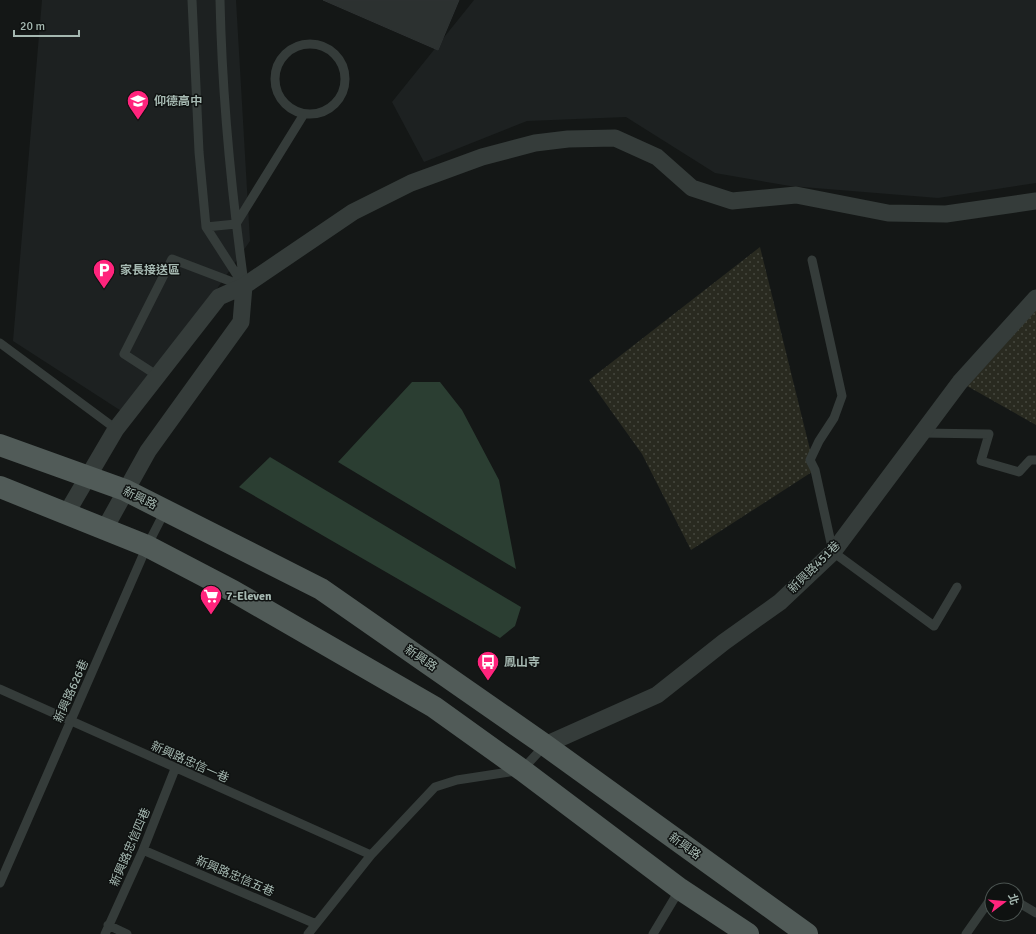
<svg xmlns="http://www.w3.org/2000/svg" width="1036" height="934" font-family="Signika,'Noto Sans TC',sans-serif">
<defs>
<pattern id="grass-dots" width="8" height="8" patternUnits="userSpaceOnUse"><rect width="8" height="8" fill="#292a20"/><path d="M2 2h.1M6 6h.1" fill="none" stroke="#45473e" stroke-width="1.8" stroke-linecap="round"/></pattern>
</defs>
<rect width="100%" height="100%" fill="#141716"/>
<path fill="#1d2121" d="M42,0h194l14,241 -121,175 -116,-75z
M474,0h562v183l-98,15 -148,-12 -75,-13 -89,-56 -99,4 -103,41 -32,-60z"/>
<path fill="url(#grass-dots)" d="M760,247l55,223 -124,80 -49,-96 -53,-74z
M1036,298v127l-76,-43z"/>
<path fill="#2b3e32" d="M412,382h28l22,28 37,70 17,89 -178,-107z
M270,457l251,150 -6,19 -15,12 -261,-151z"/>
<path fill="#2c3130" stroke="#2e3333" d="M323,0h136l-21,50z"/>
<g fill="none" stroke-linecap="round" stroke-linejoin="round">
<path stroke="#353c3a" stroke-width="9" d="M192,0l7,152 7,75 38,59
M220,0c2,95 11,189 24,283
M275 79a35 35 0 1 1 70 0a35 35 0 1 1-70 0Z
M206,227l30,-3 68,-110
M812,260l30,136 -8,22 -15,23 -9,19 5,10 18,82 101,74 23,-39
M0,343l116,86
M158,376l-34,-22 48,-95 71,27
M921,433l68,1 -8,27 38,11 11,-12h6
M0,689l371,166
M143,850l173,74
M0,883l147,-337 18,-35
M997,890h1
M1016,901l20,12
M108,925l19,9
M105,934l38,-84 32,-81
M308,934l63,-79 64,-68 22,-7 65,-10 23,-25
M653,934l27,-45
M966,934l26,-37"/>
<path stroke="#353c3a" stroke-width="17" d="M66,514l50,-85 103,-132 25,-11 109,-74 58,-29 71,-26 53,-14 33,-4 47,-1 42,19 35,31 40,13 64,-6 92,18 58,1 90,-13
M104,530l44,-79 93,-129 3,-36
M545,745l112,-50 67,-53 56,-40 53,-50 127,-170 76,-84"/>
<path stroke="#515b58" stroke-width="22" d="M0,445l125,45 196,99 224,156 262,189
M0,487l147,59 86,45 201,116 88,63 158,119 68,45"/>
</g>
<defs>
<g id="school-pin" transform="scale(1.15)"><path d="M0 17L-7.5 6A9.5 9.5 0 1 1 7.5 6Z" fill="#ff247c" stroke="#0f1211"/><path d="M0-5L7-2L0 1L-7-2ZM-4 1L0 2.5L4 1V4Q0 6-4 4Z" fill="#fff"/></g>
<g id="parking-pin" transform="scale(1.15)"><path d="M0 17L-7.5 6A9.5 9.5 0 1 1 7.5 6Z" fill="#ff247c" stroke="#0f1211"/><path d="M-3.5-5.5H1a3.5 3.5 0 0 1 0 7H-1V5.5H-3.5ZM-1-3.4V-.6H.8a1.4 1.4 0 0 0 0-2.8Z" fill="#fff"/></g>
<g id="supermarket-pin" transform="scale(1.15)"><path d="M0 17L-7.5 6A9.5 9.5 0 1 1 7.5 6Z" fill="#ff247c" stroke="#0f1211"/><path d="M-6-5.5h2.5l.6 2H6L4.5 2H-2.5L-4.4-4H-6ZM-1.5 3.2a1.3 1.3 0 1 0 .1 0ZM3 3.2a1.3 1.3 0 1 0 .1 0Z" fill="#fff"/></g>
<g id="bus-pin" transform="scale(1.15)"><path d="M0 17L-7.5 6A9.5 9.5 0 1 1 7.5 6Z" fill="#ff247c" stroke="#0f1211"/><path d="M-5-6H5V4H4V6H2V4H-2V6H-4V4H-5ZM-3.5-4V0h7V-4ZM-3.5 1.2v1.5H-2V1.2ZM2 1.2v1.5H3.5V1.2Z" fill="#fff"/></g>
</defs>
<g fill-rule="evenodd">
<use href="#school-pin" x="138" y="101"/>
<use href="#parking-pin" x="104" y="270"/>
<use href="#supermarket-pin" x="211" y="596"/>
<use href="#bus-pin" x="488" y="662"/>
</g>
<g text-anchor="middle" stroke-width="3" stroke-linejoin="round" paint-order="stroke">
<g font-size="12" font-weight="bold" fill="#a5b8b1" stroke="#0f1211" text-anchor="start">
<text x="154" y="105">仰德高中</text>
<text x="120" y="274">家長接送區</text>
<text x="226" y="600">7-Eleven</text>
<text x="504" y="666">鳳山寺</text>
</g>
<g font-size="12" fill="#a5b8b1" stroke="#0f1211">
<text transform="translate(140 498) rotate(26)" y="4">新興路</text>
<text transform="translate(814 567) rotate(-45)" y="4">新興路451巷</text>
<text transform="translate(421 658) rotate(34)" y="4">新興路</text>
<text transform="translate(71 691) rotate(-66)" y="4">新興路626巷</text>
<text transform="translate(190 762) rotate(24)" y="4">新興路忠信一巷</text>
<text transform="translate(685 846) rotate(36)" y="4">新興路</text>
<text transform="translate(130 847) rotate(-67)" y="4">新興路忠信四巷</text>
<text transform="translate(235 876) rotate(23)" y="4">新興路忠信五巷</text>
</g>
</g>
<g transform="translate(1004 902) rotate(74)"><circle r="19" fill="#0f1211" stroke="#4b5451"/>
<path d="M0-3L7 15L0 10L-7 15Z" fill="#ff247c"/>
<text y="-6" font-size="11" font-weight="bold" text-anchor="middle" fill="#a5b8b1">北</text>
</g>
<path d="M14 30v6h65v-6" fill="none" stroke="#a5b8b1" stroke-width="2"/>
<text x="20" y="30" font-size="12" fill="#a5b8b1" stroke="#0f1211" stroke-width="3" paint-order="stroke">20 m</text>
</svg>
